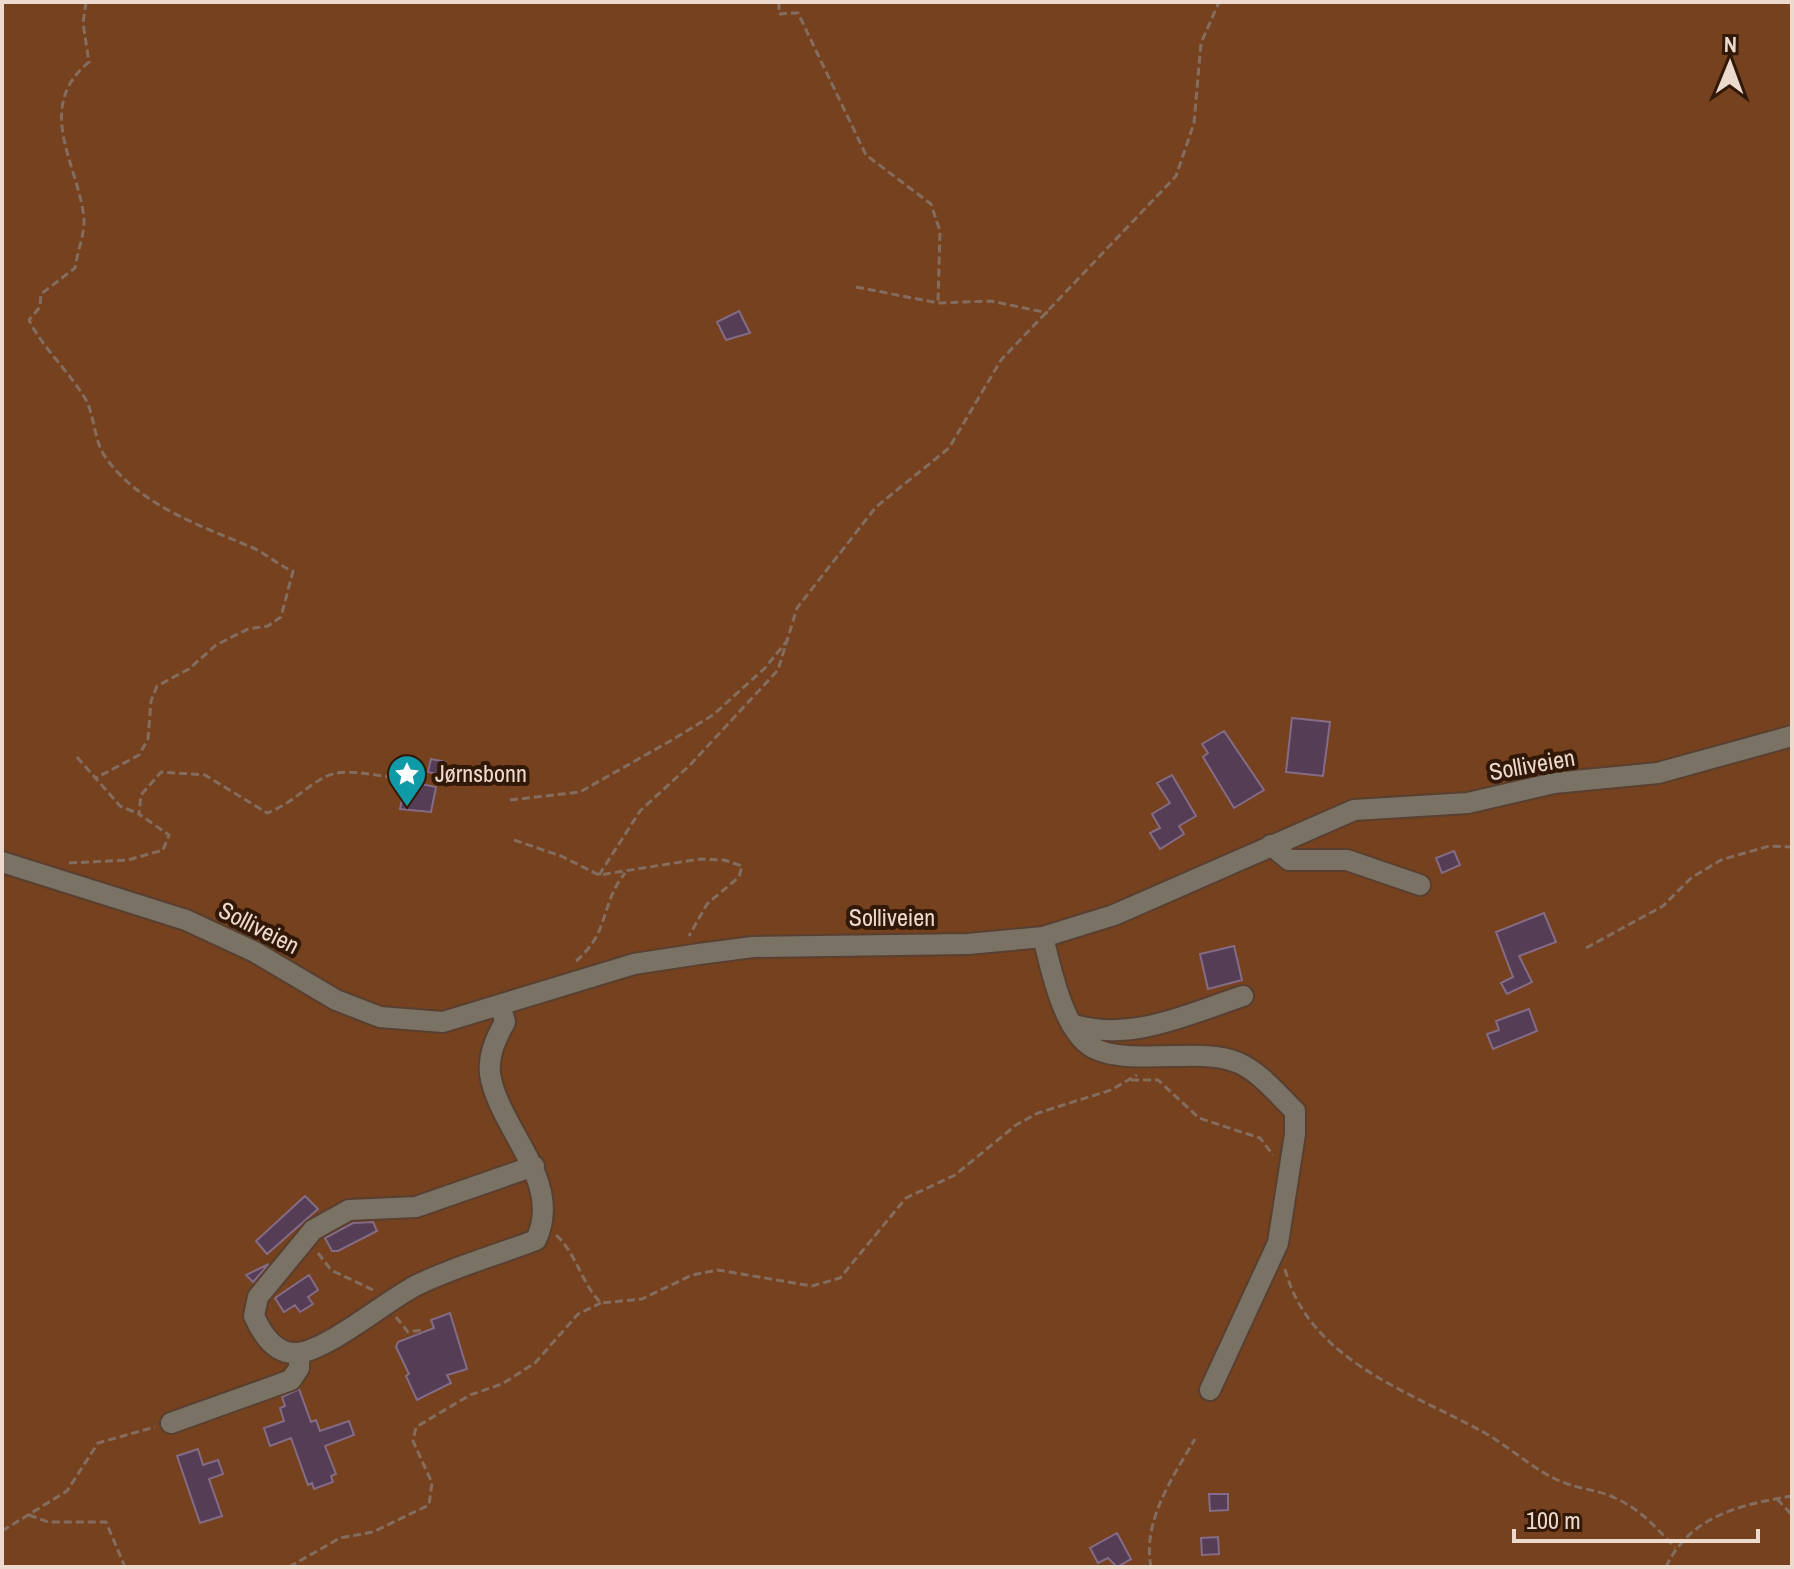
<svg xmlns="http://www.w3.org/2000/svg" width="1794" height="1569" font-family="'Archivo Narrow',sans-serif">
<rect width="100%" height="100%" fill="#3c2110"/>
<path fill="#75411e" d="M2,2h1790v1565h-1790z"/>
<path fill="#543d55" stroke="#856c86" stroke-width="2" d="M739,311l11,22 -24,7 -9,-18z
M1292,718l38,4 -7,54 -37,-4z
M1224,731l40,59 -30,18 -31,-51 5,-4 -6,-9z
M431,759l15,3 -3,13 -15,-3z
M1172,775l24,41 -17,10 5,8 -24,15 -10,-16 10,-5 -8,-14 18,-11 -13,-20z
M406,781l30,6 -5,25 -31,-3z
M1454,851l6,14 -18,8 -6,-15z
M1544,913l12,29 -37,14 13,26 -25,12 -6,-11 12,-6 -17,-45z
M1234,946l8,34 -34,9 -8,-35z
M1529,1009l8,22 -44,18 -6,-15 12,-4 -3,-9z
M305,1196l13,13 -51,45 -11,-13z
M373,1222l4,9 -39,20h-6l-7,-13 28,-15z
M269,1264l-16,18 -7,-7z
M309,1275l9,15 -10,7 5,7 -13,8 -5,-7 -11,7 -9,-14z
M450,1313l17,56 -20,6 4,8 -34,17 -11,-24 3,-2 -13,-27 2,-5 36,-14 -3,-8z
M299,1389l12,33 5,-2 4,11 29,-10 5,14 -29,11 11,28 -5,2 2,6 -19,7 -2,-6 -4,2 -17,-47 -21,8 -6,-18 20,-7 -4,-13 5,-2 -3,-9z
M198,1449l5,16 15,-5 5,14 -14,5 13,37 -22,7 -23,-67z
M1209,1494h19v16l-18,1z
M1117,1533l14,26 -14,8 -9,-9 -10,5 -8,-15z
M1218,1537l1,17 -17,1 -1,-17z"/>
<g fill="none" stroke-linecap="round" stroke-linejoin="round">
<g stroke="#583f2f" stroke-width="24">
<path id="minor" d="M1271,845l18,15h58l73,25
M2,862l184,58 69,32 81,48 44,17 63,5 191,-58 65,-10 54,-7 215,-3 75,-7 71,-22 240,-105 114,-7 86,-20 104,-10 134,-37
M1043,937c8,31 21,101 55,113 22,9 51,6 74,6 23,0 45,-2 67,7 22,10 39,32 56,48v23l-17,109 -68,147
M501,1007l4,15c-9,16 -17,33 -15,52 9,56 74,107 46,166 -39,15 -83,27 -121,46 -30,16 -86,63 -117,67 -23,2 -36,-19 -44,-37l4,-19 55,-67 36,-20 67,-3 118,-41
M1071,1024c59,19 117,-10 172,-28
M171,1423l120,-43 8,-12v-15"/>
</g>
<path stroke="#846d5e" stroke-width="3" stroke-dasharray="8 4" stroke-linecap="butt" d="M86,2l-3,21 6,39c-56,46 -10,103 -5,157 1,14 -7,34 -9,49l-34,26 -1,13 -11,13c15,30 40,51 57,80 9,17 8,42 20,58 33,47 95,68 145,89 15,6 26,18 42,24l-12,46 -13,9 -20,3 -32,16 -27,24 -32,17 -6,15 -3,38 -9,16 -43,23
M779,2v12l19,-1 68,142 65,49 9,27 -2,72
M856,287l82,16 53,-2 57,12
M77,757l43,49 19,8
M510,800l70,-8 92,-52 41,-25 52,-47 21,-26
M514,840l47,16 38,19 101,-16 24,1 18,6 -3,11 -32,27 -18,32
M69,863l59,-3 35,-10 6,-15 -30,-21 2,-19 20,-23 44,3 62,38c23,-8 39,-27 60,-37 18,-8 45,-1 64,1
M599,875l41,-64 50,-46 88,-95 19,-62 79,-101 73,-59 52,-88 175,-184 18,-53 7,-80 18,-41
M1586,948l77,-42 28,-28 30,-18 48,-14 23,1
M576,961c35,-30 23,-55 49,-88
M1131,1080h27l41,38 61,20 13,17
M556,1235c21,19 25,48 45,68l41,-4 50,-24 26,-5 94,16 28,-8 66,-80 49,-23 61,-50 22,-12 73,-23 26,-15
M318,1253l13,17 42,20
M1285,1269c24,92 126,123 200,164 26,15 50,38 77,49 17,7 37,8 53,16 25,11 42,30 60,50
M396,1317l12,15 14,-2
M1777,1499l15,16
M29,1515l19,7h58l19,45
M2,1531l65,-40 31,-48 57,-16
M289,1567l51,-29 33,-6 56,-27 3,-22 -19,-42 3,-14 54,-32 32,-11 33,-21 43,-49 23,-11
M1151,1567c-9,-46 22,-90 44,-128
M1666,1567c24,-51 73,-62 126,-71"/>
<use href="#minor" stroke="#7b7266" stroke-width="20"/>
</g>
<defs>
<g id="sight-pin" transform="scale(2)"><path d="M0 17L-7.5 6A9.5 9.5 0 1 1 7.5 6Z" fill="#0f9aa8" stroke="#311807"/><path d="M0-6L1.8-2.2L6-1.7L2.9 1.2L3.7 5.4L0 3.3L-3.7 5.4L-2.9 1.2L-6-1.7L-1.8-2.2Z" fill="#fff"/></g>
</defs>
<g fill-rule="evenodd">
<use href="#sight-pin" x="407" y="774"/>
</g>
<g text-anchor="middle" stroke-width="8" stroke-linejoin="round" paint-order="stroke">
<g font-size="24" fill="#ecdacf" stroke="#311807">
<text transform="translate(1532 765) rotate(-10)" y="8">Solliveien</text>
<text x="892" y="926">Solliveien</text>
<text transform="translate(259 928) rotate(27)" y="8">Solliveien</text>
</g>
<g font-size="24" fill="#ecdacf" stroke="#311807" text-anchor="start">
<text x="435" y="782">Jørnsbonn</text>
</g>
</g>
<rect width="1794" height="1569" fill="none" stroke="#ecdacf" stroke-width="8"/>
<g transform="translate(1730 64) rotate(1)" stroke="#311807" stroke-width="6" paint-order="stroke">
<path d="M0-6L14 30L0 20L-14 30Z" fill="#ecdacf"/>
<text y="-12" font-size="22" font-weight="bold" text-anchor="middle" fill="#ecdacf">N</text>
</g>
<path d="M1514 1529v12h244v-12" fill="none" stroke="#ecdacf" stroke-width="4"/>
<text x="1526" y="1529" font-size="24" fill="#ecdacf" stroke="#311807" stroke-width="6" paint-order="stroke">100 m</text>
</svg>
